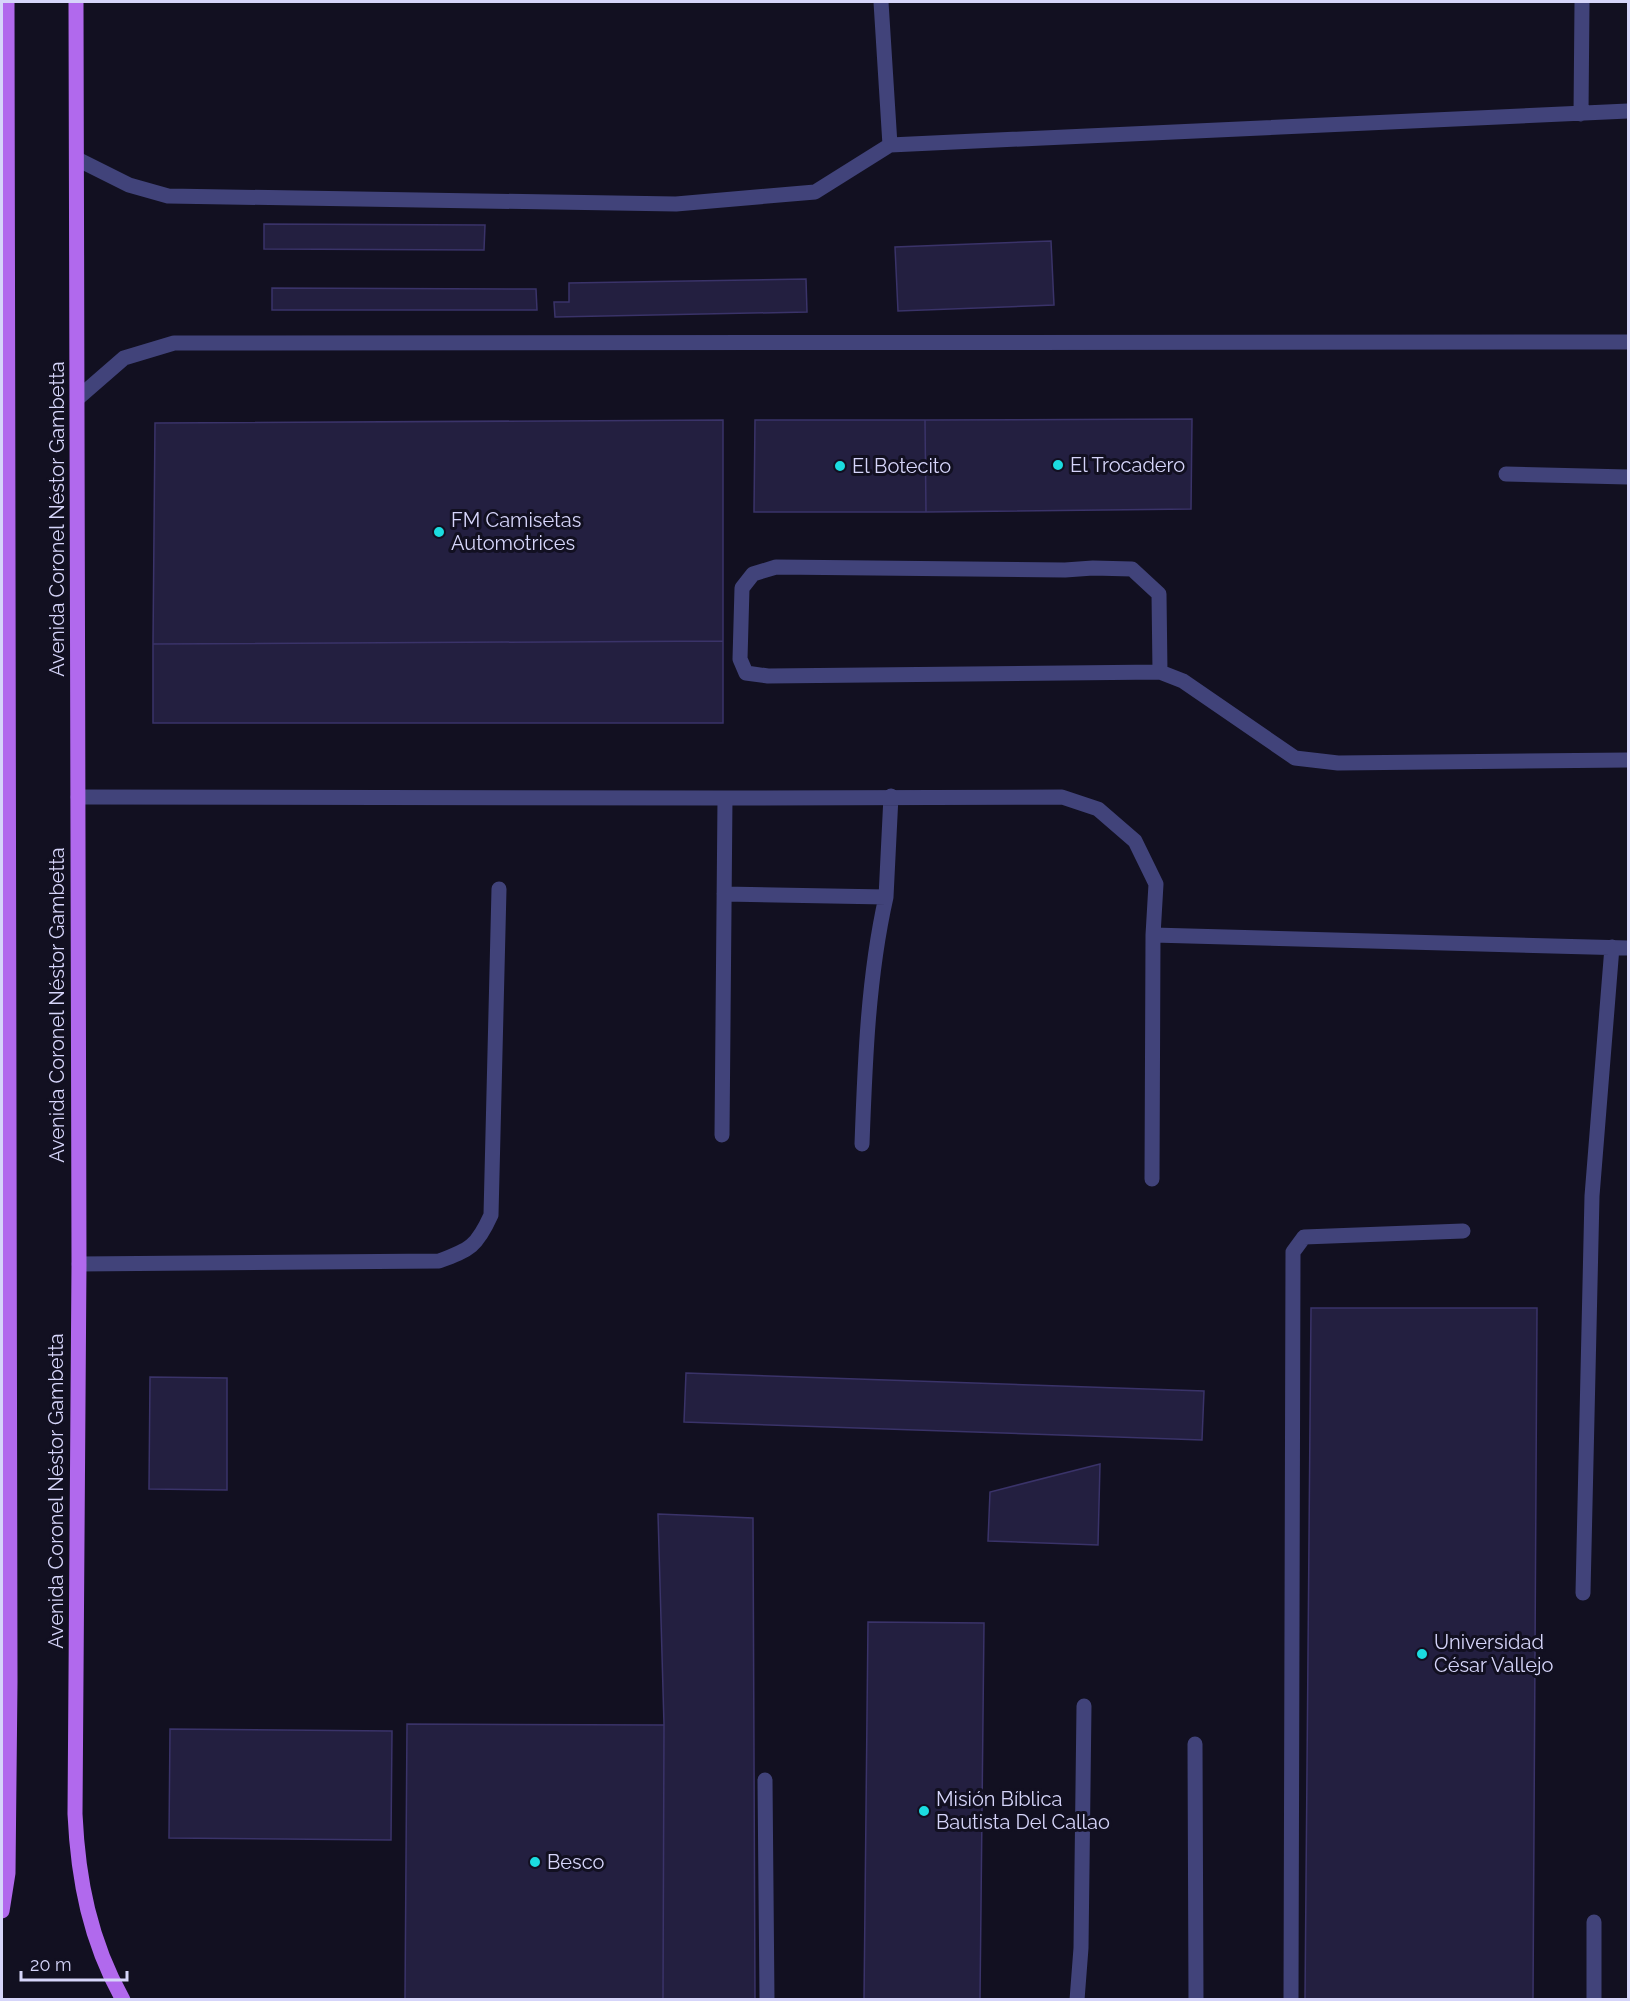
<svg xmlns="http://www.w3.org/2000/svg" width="1630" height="2001" font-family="Raleway,sans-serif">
<rect width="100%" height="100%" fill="#121021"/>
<path fill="#231f40" stroke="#3a3369" stroke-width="1.5" d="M264,224l221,1 -1,25 -220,-1z
M1051,241l3,64 -156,6 -3,-64z
M806,279l1,33 -252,5 -1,-15h15v-19z
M272,288l264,1 1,21h-265z
M1192,419l-1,90 -265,3 -1,-92z
M723,420v221l-570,3 2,-221z
M755,420h170l1,92h-172z
M723,641v82h-570v-79z
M1311,1308h226l-4,692h-228z
M686,1373l518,18 -2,49 -518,-18z
M150,1377l77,1v112l-78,-1z
M1100,1464l-2,81 -110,-4 2,-49z
M658,1514l95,4 2,482h-92l1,-275z
M868,1622l116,1 -4,377h-116z
M407,1724l257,1 -1,275h-258z
M170,1729l222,2 -1,109 -222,-2z"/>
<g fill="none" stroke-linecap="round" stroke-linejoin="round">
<path stroke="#41437a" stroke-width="15" d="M881,2l9,143
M1581,114l1,-112
M77,159l52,26 39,11 508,8 139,-12 75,-47 738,-34
M78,398l46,-40 50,-15 1454,-1
M1506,474l122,3
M1160,672l-1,-78 -27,-25 -39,-1 -28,2 -289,-3 -23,7 -11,14 -2,71 6,14 22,3 392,-4 23,9 112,77 43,5 290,-3
M78,797l647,1 -3,337
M725,798l337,-1 36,12 37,32 21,43 -3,51 -1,244
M724,894l162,3c-18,80 -21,164 -24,247
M886,897l5,-101
M1153,935l475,13
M79,1264l360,-3c31,-11 38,-15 52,-46l8,-326
M1583,1593l9,-397 20,-249
M1195,1744l1,256
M765,1780l2,220
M1594,1922v78
M1077,2000l4,-52 3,-242
M1291,2000l2,-748 11,-15 159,-6"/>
<path stroke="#b169ed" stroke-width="15" d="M76,2l3,1262 -4,550c3,66 15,127 48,186
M2,1911l6,-38 2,-191 -3,-1680"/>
</g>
<g fill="#1bdce0" stroke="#121021" stroke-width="2">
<circle cx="1058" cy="465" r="6"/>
<circle cx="840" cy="466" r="6"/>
<circle cx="439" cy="532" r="6"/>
<circle cx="1422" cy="1654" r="6"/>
<circle cx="924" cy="1811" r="6"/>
<circle cx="535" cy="1862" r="6"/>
</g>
<g text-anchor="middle" stroke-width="6" stroke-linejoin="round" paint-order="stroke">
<g font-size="20" fill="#d6d5fa" stroke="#121021" text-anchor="start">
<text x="1070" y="472">El Trocadero</text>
<text x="852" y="473">El Botecito</text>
<text x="451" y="527">FM Camisetas<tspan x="451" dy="23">Automotrices</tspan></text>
<text x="1434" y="1649">Universidad<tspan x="1434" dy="23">César Vallejo</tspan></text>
<text x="936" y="1806">Misión Bíblica<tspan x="936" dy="23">Bautista Del Callao</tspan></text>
<text x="547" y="1869">Besco</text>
</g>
<g font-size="20" fill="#d6d5fa" stroke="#121021">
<text transform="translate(57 519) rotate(-90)" y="7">Avenida Coronel Néstor Gambetta</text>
<text transform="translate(57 1005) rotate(-90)" y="7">Avenida Coronel Néstor Gambetta</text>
<text transform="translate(56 1491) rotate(-90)" y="7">Avenida Coronel Néstor Gambetta</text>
</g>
</g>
<rect width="1630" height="2001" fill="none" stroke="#d6d5fa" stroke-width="6"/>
<path d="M21 1971v9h106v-9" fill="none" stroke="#d6d5fa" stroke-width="3"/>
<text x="30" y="1971" font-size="18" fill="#d6d5fa" stroke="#121021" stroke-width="4.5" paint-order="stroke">20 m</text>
</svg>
